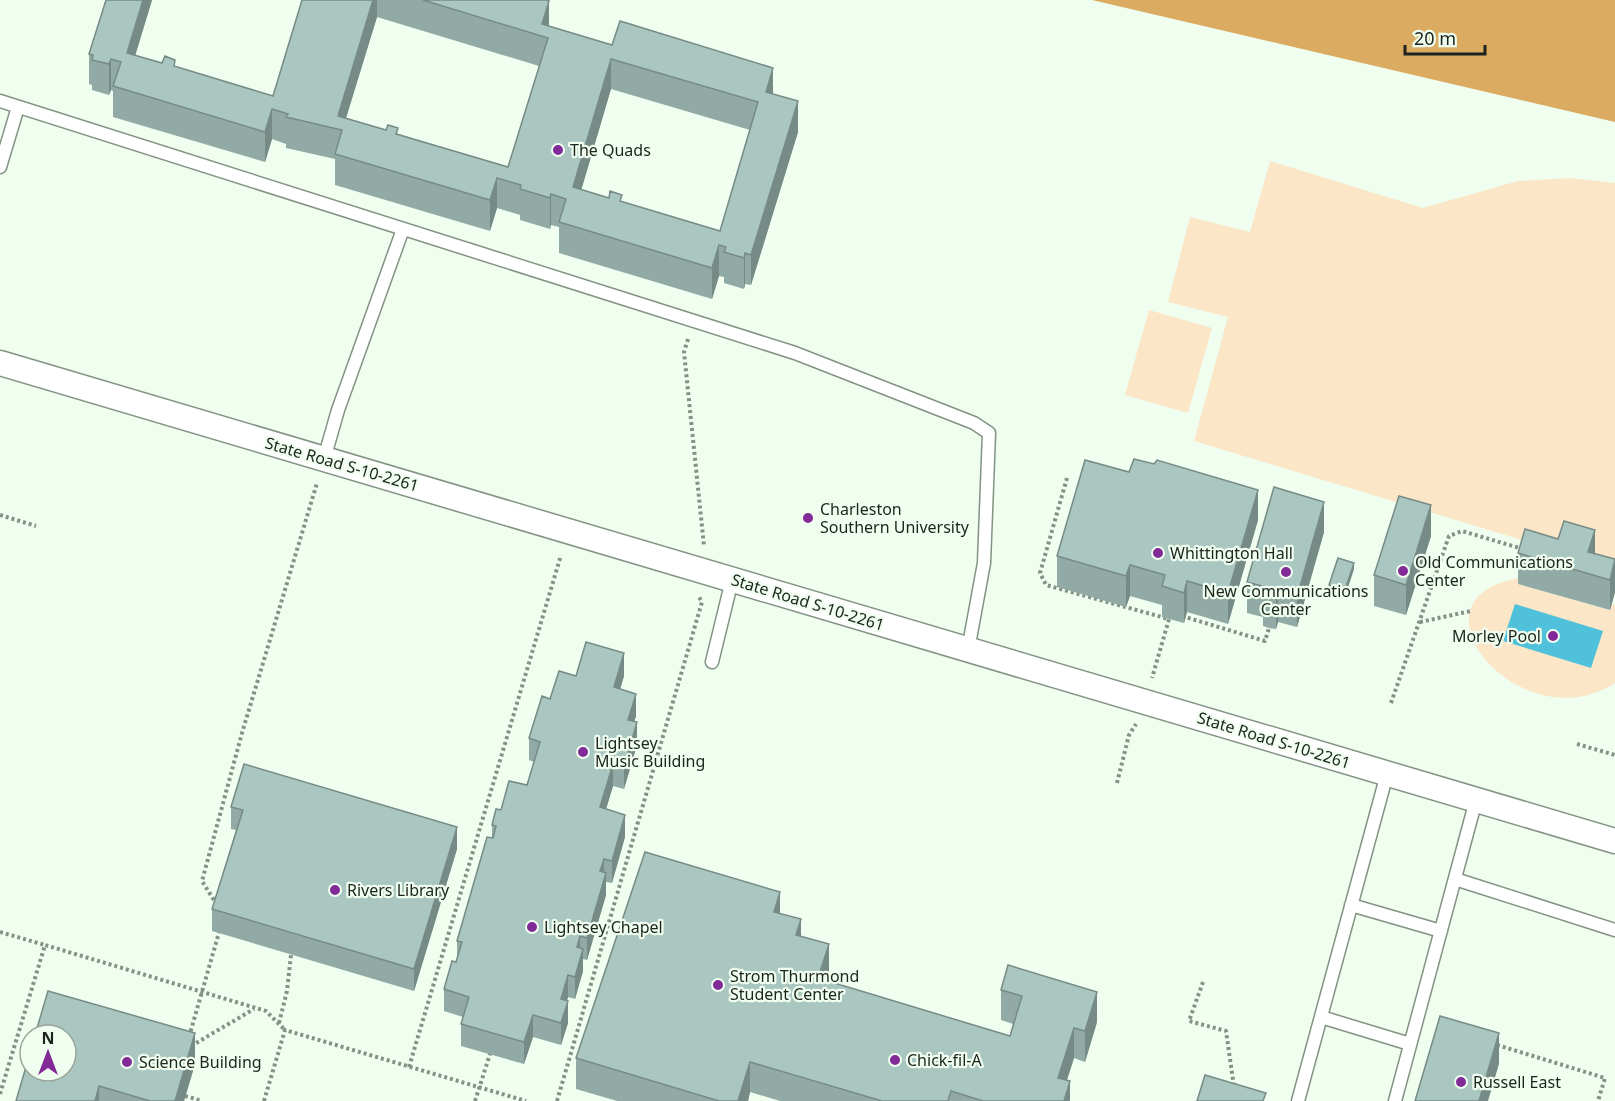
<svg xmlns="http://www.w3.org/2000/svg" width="1615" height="1101" font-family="'Noto Sans',sans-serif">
<rect width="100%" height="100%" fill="#effeef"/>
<path fill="#fbe6c7" d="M1270,161l153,47 95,-27 52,-3 45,5v385l-421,-127 34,-124 -60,-15 22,-85 60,15z
M1149,310l63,18 -24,85 -63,-18z
M1520,578l-2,6 91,26 3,-6 3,1v78c-93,61 -218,-85 -95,-105z"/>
<path fill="#dbab62" d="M1092,0h523v122z"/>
<path fill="#50c1db" d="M1515,604l88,27 -12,37 -88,-27z"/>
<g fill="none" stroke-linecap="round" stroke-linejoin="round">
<g stroke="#829383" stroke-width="15">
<path id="service" d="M0,101l795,252 179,70 15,10 -5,130 -16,87
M0,167l18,-60
M324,459l14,-49 65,-181
M712,662l20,-82
M1455,879l160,51
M1351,905l90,26
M1321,1017l89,27
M1298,1101l89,-327
M1395,1101l81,-301"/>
</g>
<g stroke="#829383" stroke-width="27">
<path id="minor" d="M0,363l1615,478"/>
</g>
<path stroke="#869086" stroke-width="4" stroke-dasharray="3 3" stroke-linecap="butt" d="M688,339l-4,13 20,194
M1067,478l-27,95 6,12 123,34 -17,59
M0,515l36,11
M1182,616l83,25 4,-13
M1420,622l51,-11
M1391,703l58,-167 13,-5 61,18
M1577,744l38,11
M1117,783l12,-48 7,-11
M217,905l-15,-24 40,-148 75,-250
M0,932l45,13
M1203,982l-14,39 37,10 8,56
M279,1023l8,-32 4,-36
M189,1037l31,-108
M1497,1045l108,33 -7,23
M191,1046l63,-37
M409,1067l152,-512
M0,1094l45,-149 221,66 19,19
M185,1096l17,5
M264,1101l21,-71 241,71
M475,1101l15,-47
M557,1101l145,-499 -3,-5"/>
<use href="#service" stroke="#fff" stroke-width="12"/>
<use href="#minor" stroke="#fff" stroke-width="24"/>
</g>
<path fill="#92aaa5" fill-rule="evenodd" d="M106,0h46l-17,55 138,41 29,-96h245l2,26 224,68 25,38 -47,153 -6,-1 -1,5 -20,-6v-6l-5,-1 -7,23 -153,-46v-26l-8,-2 -1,4 -30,-9v-5l-23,-7 -7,23 -155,-46v-26l-49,-11v-4l-14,-5 -7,23 -152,-45v-26l-2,-1 -2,5 -17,-5v-5l-3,-1v-30zM377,17l162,49 -31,101 -162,-49zM611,89l139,41 -30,101 -139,-41z
M1258,520l-30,104 -41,-12 -3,11 -22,-6v-12l-32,-9 -4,11 -69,-20v-31z
M1324,532l-27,95 -19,-5 -2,7 -7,-1 -6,-2v-9l-16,-4v-31z
M1431,536l-25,79 -32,-9v-31z
M1518,553h77l20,6v33l-5,18 -92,-26z
M1354,569l-9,27 -16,-5v-6z
M576,676h48l-4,13 16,27 -2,6 3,23 -13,44 -11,-3 -7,23 19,28 -13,46 -6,-1v13l-19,65 -4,-1v12l-8,28 -7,-2 -1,4 1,22 -7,22 -28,-8 -9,27 -63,-18v-22l2,-7 -19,-6v-22l13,-28v-20l35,-103v-13l9,-15 26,-25 7,-23 -5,-2v-22l21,-39z
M231,807l226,42 -43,142 -202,-60v-22l24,-79 -5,-1z
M780,913l21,23 28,39 -2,6 183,55 3,-12 -12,-4v-30l7,-25 89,57 -12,40 -11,-4 -7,22 3,21h-290l-30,-9 -2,9h-131l-41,-12v-31z
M195,1064l-11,37h-168z"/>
<path fill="#778b86" d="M143,0h9l-25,83v-30z
M373,0h4v17l-35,114 -4,-15z
M549,1v30l-7,-7z
M111,59v31l-2,5v-31z
M611,59v30l-38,129v-31z
M773,68v31l-7,-7z
M798,101v31l-47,153v-30z
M272,109v30l-7,23v-30z
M497,178v30l-7,23v-31z
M551,194v31l-1,4v-31z
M719,245v31l-7,23v-31z
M745,253v31l-1,5v-31z
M1258,490v30l-30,104v-31z
M1324,502v30l-27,95v-30z
M1431,505v31l-25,79v-30z
M1595,530v31l-7,-9z
M1615,562v30l-5,18v-30z
M1354,563v6l-9,27v-6z
M1130,565v31l-4,11v-31z
M1187,581v31l-3,11v-30z
M1278,591v31l-2,7v-30z
M624,653v23l-10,33v-22z
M636,694v22l-8,26v-22z
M637,722v23l-13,44v-22z
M613,764v22l-13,43v-22z
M625,815v22l-13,46v-22z
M457,827v22l-43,142v-22z
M604,859v21l2,-7v22l-19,65v-22l13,-67z
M780,892v31l-6,-11z
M801,919v31l-5,-15z
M580,936v22l-3,-11z
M829,944v31l-11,34v-31z
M583,949v22l-8,28v-22z
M568,975v22l-7,24v-22z
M1097,992v30l-12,40v-31z
M568,1001v22l-7,22v-22z
M533,1015v22l-9,27v-22z
M1074,1028v30l-14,43 -2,-23z
M195,1033v31l-11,37h-9z
M1499,1033v31l-11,37h-9z
M750,1062v30l-2,9h-10z
M1070,1081v20h-6z
M99,1086v15h-4z"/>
<path fill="#aac6c0" stroke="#778b86" stroke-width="1.5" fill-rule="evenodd" d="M106,0h37l-16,53 35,10 3,-7 10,4 -1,6 99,30 29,-96h71l-35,116 48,14 2,-5 10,3 -2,6 112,33 40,-129 -125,-38h124l2,1 -7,23 70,21 8,-24 153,47 -7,24 32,9 -47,154 -6,-2 -1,5 -20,-6 2,-5 -7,-2 -7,23 -153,-46 7,-23 -15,-5 -1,4 -30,-9 1,-4 -24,-7 -7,22 -155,-46 7,-24 -56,-13 2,-3 -16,-5 -7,23 -152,-46 8,-24 -10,-3 -2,5 -17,-4 1,-5 -4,-1zM611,59l147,43 -38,129 -100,-30 2,-6 -12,-4 -1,7 -36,-11z
M1134,459l20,5 3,-4 101,30 -30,103 -41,-12 -3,12 -22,-7 3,-11 -35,-10 -4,11 -69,-20 28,-96 44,12z
M1274,487l50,15 -27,95 -19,-6 -2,8 -7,-2 -6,-2 3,-8 -19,-5z
M1399,496l32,9 -25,80 -32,-10z
M1564,521l31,9 -7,22 27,7 -5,21 -92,-27 7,-24 33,10z
M1338,558l16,5 -9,27 -16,-5z
M586,642l38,11 -10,34 22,7 -8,26 9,2 -13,45 -11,-3 -13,43 25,8 -13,46 -8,-2 -4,12 6,2 -19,65 -7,-2 -3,11 6,2 -8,28 -7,-2 -7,24 7,2 -7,22 -28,-8 -9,27 -63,-18 8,-27 -25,-8 8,-28 4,1 6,-20 -5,-1 30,-104 6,1 3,-12 -4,-1 4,-16 5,1 8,-29 18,4 13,-43 -11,-4 13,-42 8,3 9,-28 17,5z
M244,764l213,63 -43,142 -202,-60 31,-99 -12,-3z
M645,852l135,40 -6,20 27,7 -5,16 33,9 -11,34 192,58 12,-40 -21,-6 7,-25 89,27 -12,39 -11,-3 -16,50 12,3 -6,20h-81l-32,-10 -3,10h-66l-132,-39 -12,39h-19l-143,-43z
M48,991l147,42 -20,68h-25l-51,-15 -4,15h-79l14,-48v18h36v-36h-31z
M1440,1016l59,17 -20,68h-64z
M1205,1075l61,18 -3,8h-66z"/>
<g fill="#822a97" stroke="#effeef" stroke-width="2">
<circle cx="558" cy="150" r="6"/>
<circle cx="808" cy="518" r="6"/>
<circle cx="1158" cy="553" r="6"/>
<circle cx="1403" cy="571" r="6"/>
<circle cx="1286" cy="572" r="6"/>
<circle cx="1553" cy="636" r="6"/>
<circle cx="583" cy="752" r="6"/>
<circle cx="335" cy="890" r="6"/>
<circle cx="532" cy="927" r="6"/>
<circle cx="718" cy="985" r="6"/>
<circle cx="895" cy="1060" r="6"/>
<circle cx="127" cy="1062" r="6"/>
<circle cx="1461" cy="1082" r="6"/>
</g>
<g text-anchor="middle" stroke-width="4.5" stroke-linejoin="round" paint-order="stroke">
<g font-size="16" fill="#1d231d" stroke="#effeef" text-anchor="start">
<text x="570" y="156">The Quads</text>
<text x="820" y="515">Charleston<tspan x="820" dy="18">Southern University</tspan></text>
<text x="1170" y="559">Whittington Hall</text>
<text x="1415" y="568">Old Communications<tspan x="1415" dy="18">Center</tspan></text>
<text x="1286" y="597" text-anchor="middle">New Communications<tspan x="1286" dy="18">Center</tspan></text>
<text x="1541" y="642" text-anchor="end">Morley Pool</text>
<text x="595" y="749">Lightsey<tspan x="595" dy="18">Music Building</tspan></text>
<text x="347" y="896">Rivers Library</text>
<text x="544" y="933">Lightsey Chapel</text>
<text x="730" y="982">Strom Thurmond<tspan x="730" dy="18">Student Center</tspan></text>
<text x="907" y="1066">Chick-fil-A</text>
<text x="139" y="1068">Science Building</text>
<text x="1473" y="1088">Russell East</text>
</g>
<g font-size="16" fill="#1d231d" stroke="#effeef">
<text transform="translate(342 464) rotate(16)" y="6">State Road S-10-2261</text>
<text transform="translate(808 602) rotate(17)" y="6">State Road S-10-2261</text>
<text transform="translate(1274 740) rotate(17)" y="6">State Road S-10-2261</text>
</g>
</g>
<g transform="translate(48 1053)"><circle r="28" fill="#effeef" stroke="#9ba69b" stroke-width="1.5"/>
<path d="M0-4.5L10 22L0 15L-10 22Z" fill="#822a97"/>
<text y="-9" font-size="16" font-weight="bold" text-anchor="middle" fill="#1d231d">N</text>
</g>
<path d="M1405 45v9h80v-9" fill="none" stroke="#1d231d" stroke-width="3"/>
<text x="1414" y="45" font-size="18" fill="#1d231d" stroke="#effeef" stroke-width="4.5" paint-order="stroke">20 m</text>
</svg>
